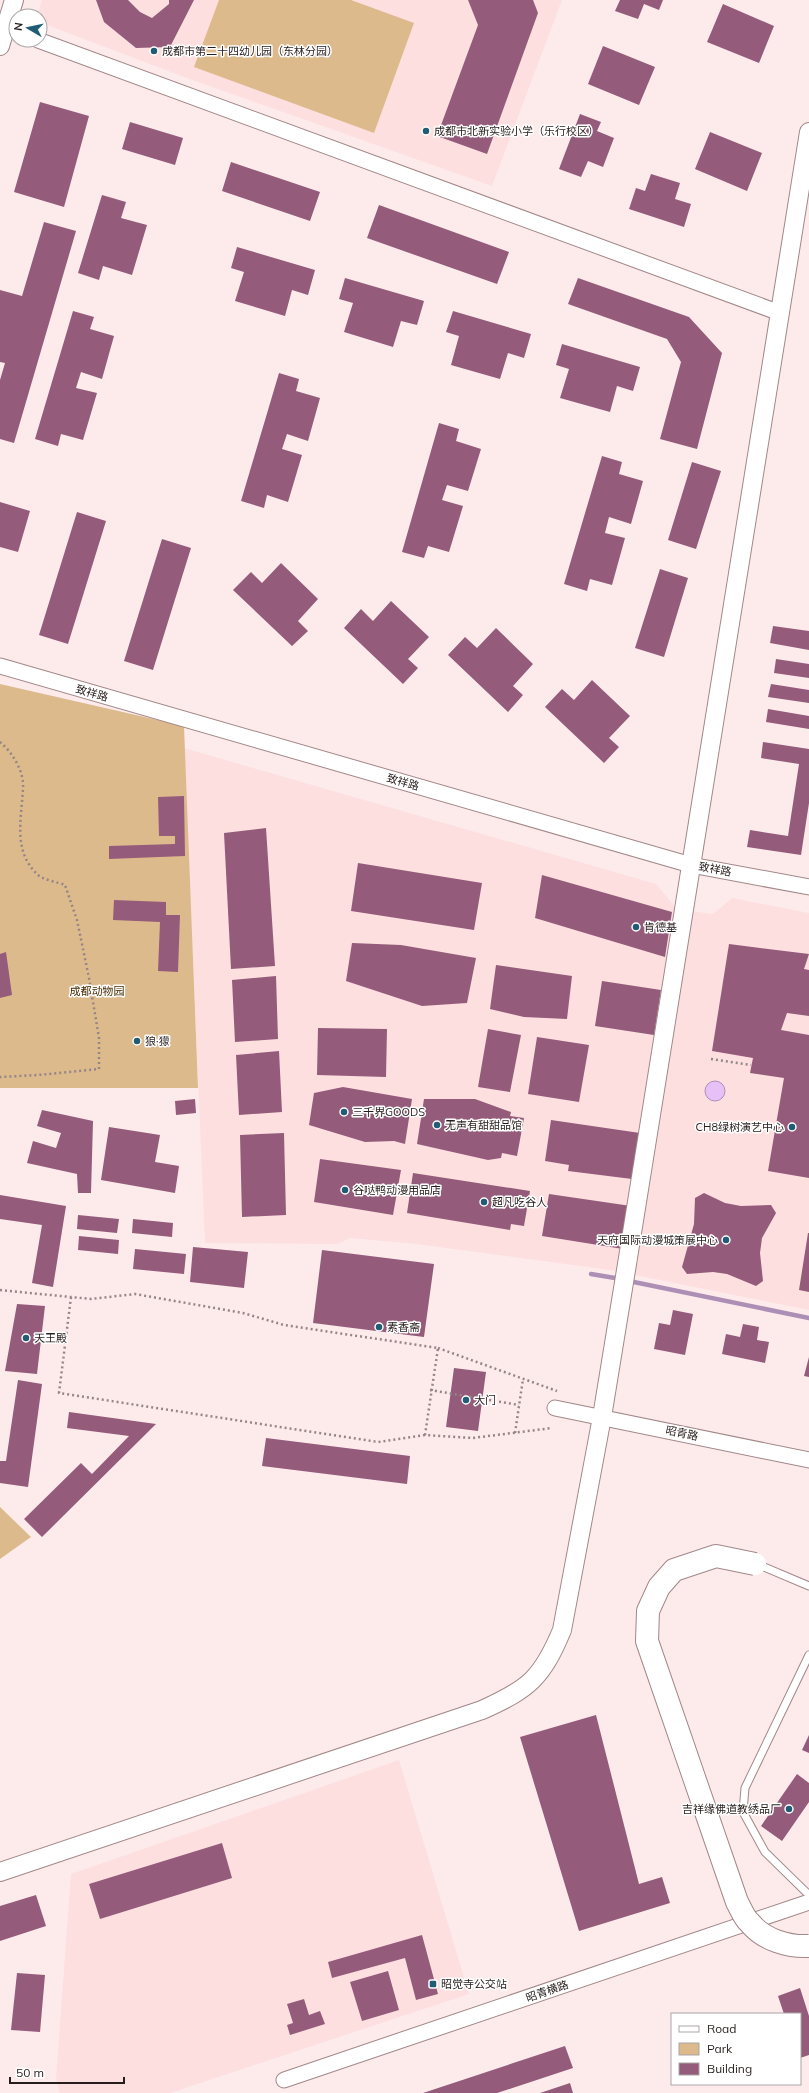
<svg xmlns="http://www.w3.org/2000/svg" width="809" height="2093" font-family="Mulish,'Noto Sans SC',sans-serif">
<rect width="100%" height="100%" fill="#fdebec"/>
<path fill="#fddfe0" d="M42,0h520l-70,186 -308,-109 -137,-52 -8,-15z
M184,748l472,136 21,25 36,5 19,-16 77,15v397l-199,-40 -194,-26 -66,-6 -12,6 -133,-1z
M399,1760l70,234 -299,99h-110l-4,-14 15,-205z"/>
<path fill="#ddba8c" d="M219,0h132l63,23 -40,110 -180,-66z
M0,684l184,42 14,362h-198z
M0,1507l31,30 -31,22z"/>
<path fill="#e6c0f7" stroke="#ad8fb6" d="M705 1091a10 10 0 1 1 20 0a10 10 0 1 1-20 0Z"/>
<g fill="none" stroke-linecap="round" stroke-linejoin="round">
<path stroke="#ad8fb6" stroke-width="4.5" d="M591,1274l30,5
M629,1281l180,37"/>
</g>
<path fill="#945b7b" d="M96,0h32l12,12 12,6 17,-14v-4h25l-24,47 -34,1 -32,-26z
M468,0h65l5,13 -51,141 -50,-18 41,-111z
M620,0h43l-4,10 -15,-6 -6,15 -23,-8z
M723,4l51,22 -15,37 -52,-21z
M603,46l52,21 -16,38 -51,-21z
M40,102l49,14 -25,91 -50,-15z
M580,114l21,8 -4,9 17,7 -11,29 -15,-6 -7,16 -22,-8z
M130,122l53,16 -8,27 -53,-16z
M710,132l52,21 -15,38 -52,-22z
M231,162l89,30 -10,29 -88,-30z
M651,174l29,9 -5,16 16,5 -7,23 -55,-18 7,-21 9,3z
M102,195l24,7 -5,16 26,7 -15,50 -29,-9 -4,14 -21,-7z
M379,205l130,47 -12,32 -130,-46z
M44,222l32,9 -62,212 -14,-4v-59l5,-17 -5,-1v-72l22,6z
M237,247l78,23 -7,25 -16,-5 -7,26 -50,-15 9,-29 -13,-4z
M345,278l79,23 -7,24 -16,-4 -8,26 -49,-15 9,-29 -14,-4z
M578,278l111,39 33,36 -25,96 -37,-10 21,-77 -14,-23 -99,-35z
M73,311l21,6 -4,12 24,7 -12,43 -21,-7 -5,16 21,5 -14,47 -22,-6 -3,12 -23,-7z
M453,311l78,23 -7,24 -16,-5 -8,26 -49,-14 8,-29 -13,-4z
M562,344l78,23 -7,24 -16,-5 -7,26 -50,-14 9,-29 -13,-4z
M279,373l20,6 -3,12 24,7 -12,43 -21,-7 -5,15 20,6 -14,47 -21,-7 -3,13 -23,-7z
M439,423l20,6 -3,12 25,8 -13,42 -21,-6 -5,15 21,6 -14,46 -21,-6 -4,12 -22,-6z
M602,456l20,6 -3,12 24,7 -12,43 -22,-7 -4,16 20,5 -13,47 -22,-6 -3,12 -23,-7z
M692,462l29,9 -25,78 -28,-9z
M0,502l30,9 -12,41 -18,-5z
M77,512l29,9 -38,123 -29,-9z
M162,539l29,9 -38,122 -29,-9z
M281,563l37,36 -20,22 10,10 -16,15 -59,-56 18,-18 11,11z
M660,569l28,9 -24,79 -29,-9z
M391,601l38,36 -21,22 10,9 -15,16 -59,-56 17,-19 12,12z
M773,626l36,5v19l-39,-7z
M496,628l37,36 -20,22 10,9 -15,17 -60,-57 17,-18 12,11z
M776,659l33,5v14l-35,-5z
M592,680l38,36 -21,22 10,9 -15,16 -59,-56 17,-18 12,11z
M771,684l38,6v13l-41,-6z
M768,709l41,7v13l-43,-7z
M763,742l46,7v54l-8,52 -54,-8 3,-17 38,6 11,-72 -38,-6z
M184,796l1,60 -76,3v-13l66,-2v-8h-16l-1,-39z
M266,828l9,138 -44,3 -7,-136z
M358,863l124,20 -8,47 -123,-19z
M542,875l130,37 -7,45 -130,-39z
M114,900l52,2v13h14l-2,57 -20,-1 2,-49 -47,-2z
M352,943l49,2 75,13 -9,45 -45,3 -76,-25z
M729,944l80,10 -5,15 5,1v46l-22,-3 -6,17 28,5v143l-41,-7 16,-93 -34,-5 3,-15 -41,-7z
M6,952l6,43 -12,3v-44z
M496,965l76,11 -5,43 -43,-2 -34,-8z
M276,976l2,63 -43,3 -3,-62z
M602,981l59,9 -7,45 -59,-9z
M318,1028l69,1 -1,48 -69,-2z
M488,1029l33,6 -11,57 -32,-5z
M537,1037l52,8 -10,57 -51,-8z
M279,1051l3,61 -43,3 -3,-60z
M343,1087l69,12 -7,45 -11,-3 -29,1 -56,-17 5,-32z
M195,1099l1,14 -20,2 -1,-14z
M424,1099h51l36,13 -1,4 14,2 -7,38 -15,-3 -1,5 -13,2 -71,-16z
M42,1110l51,11 -2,72h-13l-1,-19 -50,-11 6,-22 23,7 5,-15 -24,-7z
M551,1120l89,13 -8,46 -64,-8 1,-6 -24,-4z
M109,1127l51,8 -5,27 24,4 -4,27 -74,-13z
M284,1133l2,82 -44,2 -2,-82z
M320,1159l81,11 -8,45 -79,-13z
M413,1173l117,18 -6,35 -13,-2 -1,6 -103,-17z
M704,1193l21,10 16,3 30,-1 5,8 -14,25 -2,15 3,28 -7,5 -29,-12 -14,-2 -26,2 -5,-7 12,-43 1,-26z
M549,1194l82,12 -8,43 -81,-13z
M0,1195l66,11 -13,81 -21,-4 10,-58 -42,-6z
M78,1215l41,4 -2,14 -40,-4z
M133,1219l40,4 -1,14 -40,-4z
M808,1233h1v59l-10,-2z
M79,1236l40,4 -1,14 -40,-4z
M193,1247l55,5 -4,36 -54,-6z
M135,1249l51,5 -2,20 -51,-5z
M322,1250l112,14 -10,73 -111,-14z
M17,1304l28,2 -8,68 -32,-3z
M673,1310l20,4 -8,41 -31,-6 5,-26 11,2z
M743,1324l16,3 -2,13 12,2 -4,21 -43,-9 4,-20 14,3z
M809,1357v20l-5,-1z
M454,1368l32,4 -8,59 -32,-4z
M18,1380l24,4 -14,103 -28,-4v-22h6z
M69,1412l87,12 -114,113 -18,-18 57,-56 11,11 37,-38 -62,-8z
M266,1438l144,18 -3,28 -145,-18z
M596,1715l43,169 23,-7 8,26 -91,28 -59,-194z
M809,1735v18l-7,-3z
M797,1774l12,9v19l-27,39 -21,-15z
M222,1843l10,35 -132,41 -11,-35z
M36,1895l10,31 -46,15v-35z
M422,1935l16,59 -22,6 -11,-42 -73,20 -4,-16z
M388,1971l11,39 -37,11 -12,-39z
M17,1973l28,2 -5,57 -29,-2z
M800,1988l9,28v39l-9,3v-44h-16l-6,-18z
M304,1999l5,16 11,-4 5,13 -35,11 -3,-10 6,-2 -6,-19z
M565,2046l8,22 -76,25h-74z
M570,2083l3,10h-33z"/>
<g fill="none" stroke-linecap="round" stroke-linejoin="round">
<g stroke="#a28788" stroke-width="9">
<path id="service" d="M757,1564l52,22
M809,1655l-64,133 -2,24 22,40 44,43"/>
</g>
<g stroke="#a28788" stroke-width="17">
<path id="minor" d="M38,40l742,273
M0,666l691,199 118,22
M555,1408l254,52
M284,2080l525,-178"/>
</g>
<g stroke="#a28788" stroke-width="20">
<path id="tertiary" d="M0,46l14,-46
M0,1872l482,-162c47,-21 60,-32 80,-80l40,-213 25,-153 182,-1132"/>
</g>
<path stroke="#948687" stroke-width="2.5" stroke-dasharray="2 3" stroke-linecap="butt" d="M0,742c12,10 24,29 23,45 -1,30 -11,63 14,87 5,6 21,8 28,11l12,35 12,58 10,60v31l-61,6 -38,2
M711,1059l40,6
M0,1290l91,9 44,-5 108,19 41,12 154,23 -13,87 48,3 79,-10
M71,1297l-12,96 319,49 47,-7
M438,1348l119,43
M430,1390l89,15
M515,1433l8,-54"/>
<use href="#service" stroke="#fff" stroke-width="7"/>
<use href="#minor" stroke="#fff" stroke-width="15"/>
<use href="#tertiary" stroke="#fff" stroke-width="18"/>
<g stroke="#a28788" stroke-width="24" stroke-linecap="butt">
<path id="motorway-bridge" d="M755,1564l-39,-8 -42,14 -15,17 -11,24 -1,30 90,261c4,7 7,16 13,21 14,17 38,24 59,23"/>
</g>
<use href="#motorway-bridge" stroke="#fff" stroke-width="22"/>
</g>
<g fill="#205d74" stroke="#fff" stroke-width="1.5">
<circle cx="154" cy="51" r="4"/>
<circle cx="426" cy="131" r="4"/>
<circle cx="636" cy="927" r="4"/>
<circle cx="137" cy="1041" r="4"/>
<circle cx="344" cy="1112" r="4"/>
<circle cx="437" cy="1125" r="4"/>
<circle cx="792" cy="1127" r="4"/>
<circle cx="345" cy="1190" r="4"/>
<circle cx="484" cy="1202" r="4"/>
<circle cx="726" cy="1240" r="4"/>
<circle cx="379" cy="1327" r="4"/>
<circle cx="26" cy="1338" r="4"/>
<circle cx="466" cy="1400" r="4"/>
<circle cx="789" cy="1809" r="4"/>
<rect x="429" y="1980" width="8" height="8" rx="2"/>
</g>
<g text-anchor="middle" stroke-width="3" stroke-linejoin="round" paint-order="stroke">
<g font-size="11" fill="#271d1d" stroke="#fff" text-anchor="start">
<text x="162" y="55">成都市第二十四幼儿园（东林分园）</text>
<text x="434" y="135">成都市北新实验小学（乐行校区）</text>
<text x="644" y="931">肯德基</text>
<text x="145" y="1045">狼·獴</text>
<text x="352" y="1116">三千界GOODS</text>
<text x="445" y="1129">无声有甜甜品馆</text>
<text x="784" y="1131" text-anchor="end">CH8绿树演艺中心</text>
<text x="353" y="1194">谷哒鸭动漫用品店</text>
<text x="492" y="1206">超凡吃谷人</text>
<text x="718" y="1244" text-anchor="end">天府国际动漫城策展中心</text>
<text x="387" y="1331">素香斋</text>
<text x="34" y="1342">天王殿</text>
<text x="474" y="1404">大门</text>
<text x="781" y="1813" text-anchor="end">吉祥缘佛道教绣品厂</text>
<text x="441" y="1988">昭觉寺公交站</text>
</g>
<g font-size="11" fill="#271d1d" stroke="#fff">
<text transform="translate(92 693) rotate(16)" y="4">致祥路</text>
<text transform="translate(403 782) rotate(16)" y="4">致祥路</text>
<text transform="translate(715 869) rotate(10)" y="4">致祥路</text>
<text transform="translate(682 1433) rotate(12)" y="4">昭青路</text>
<text transform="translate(547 1991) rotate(-19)" y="4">昭青横路</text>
</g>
<g font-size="11" fill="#462b00" stroke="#fff">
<text x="97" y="995">成都动物园</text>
</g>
</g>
<rect x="671" y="2013" width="130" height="72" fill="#ffffff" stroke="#a9a5a5"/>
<rect x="679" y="2026" width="20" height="6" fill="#ffffff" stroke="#a9a5a5"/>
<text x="707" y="2033" font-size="12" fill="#271d1d">Road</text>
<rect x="679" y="2043" width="20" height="12" fill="#ddba8c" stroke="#a9a5a5"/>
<text x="707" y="2053" font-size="12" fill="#271d1d">Park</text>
<rect x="679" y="2063" width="20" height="12" fill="#945b7b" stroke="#a9a5a5"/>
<text x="707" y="2073" font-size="12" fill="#271d1d">Building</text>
<g transform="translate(28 28) rotate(279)"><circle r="19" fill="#ffffff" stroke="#a9a5a5"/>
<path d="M0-3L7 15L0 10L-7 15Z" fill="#205d74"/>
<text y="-6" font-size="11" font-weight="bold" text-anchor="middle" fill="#271d1d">N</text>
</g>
<path d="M10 2077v6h114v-6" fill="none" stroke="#271d1d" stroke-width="2"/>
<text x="16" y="2077" font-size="12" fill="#271d1d" stroke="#ffffff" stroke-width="3" paint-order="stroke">50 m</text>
</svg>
